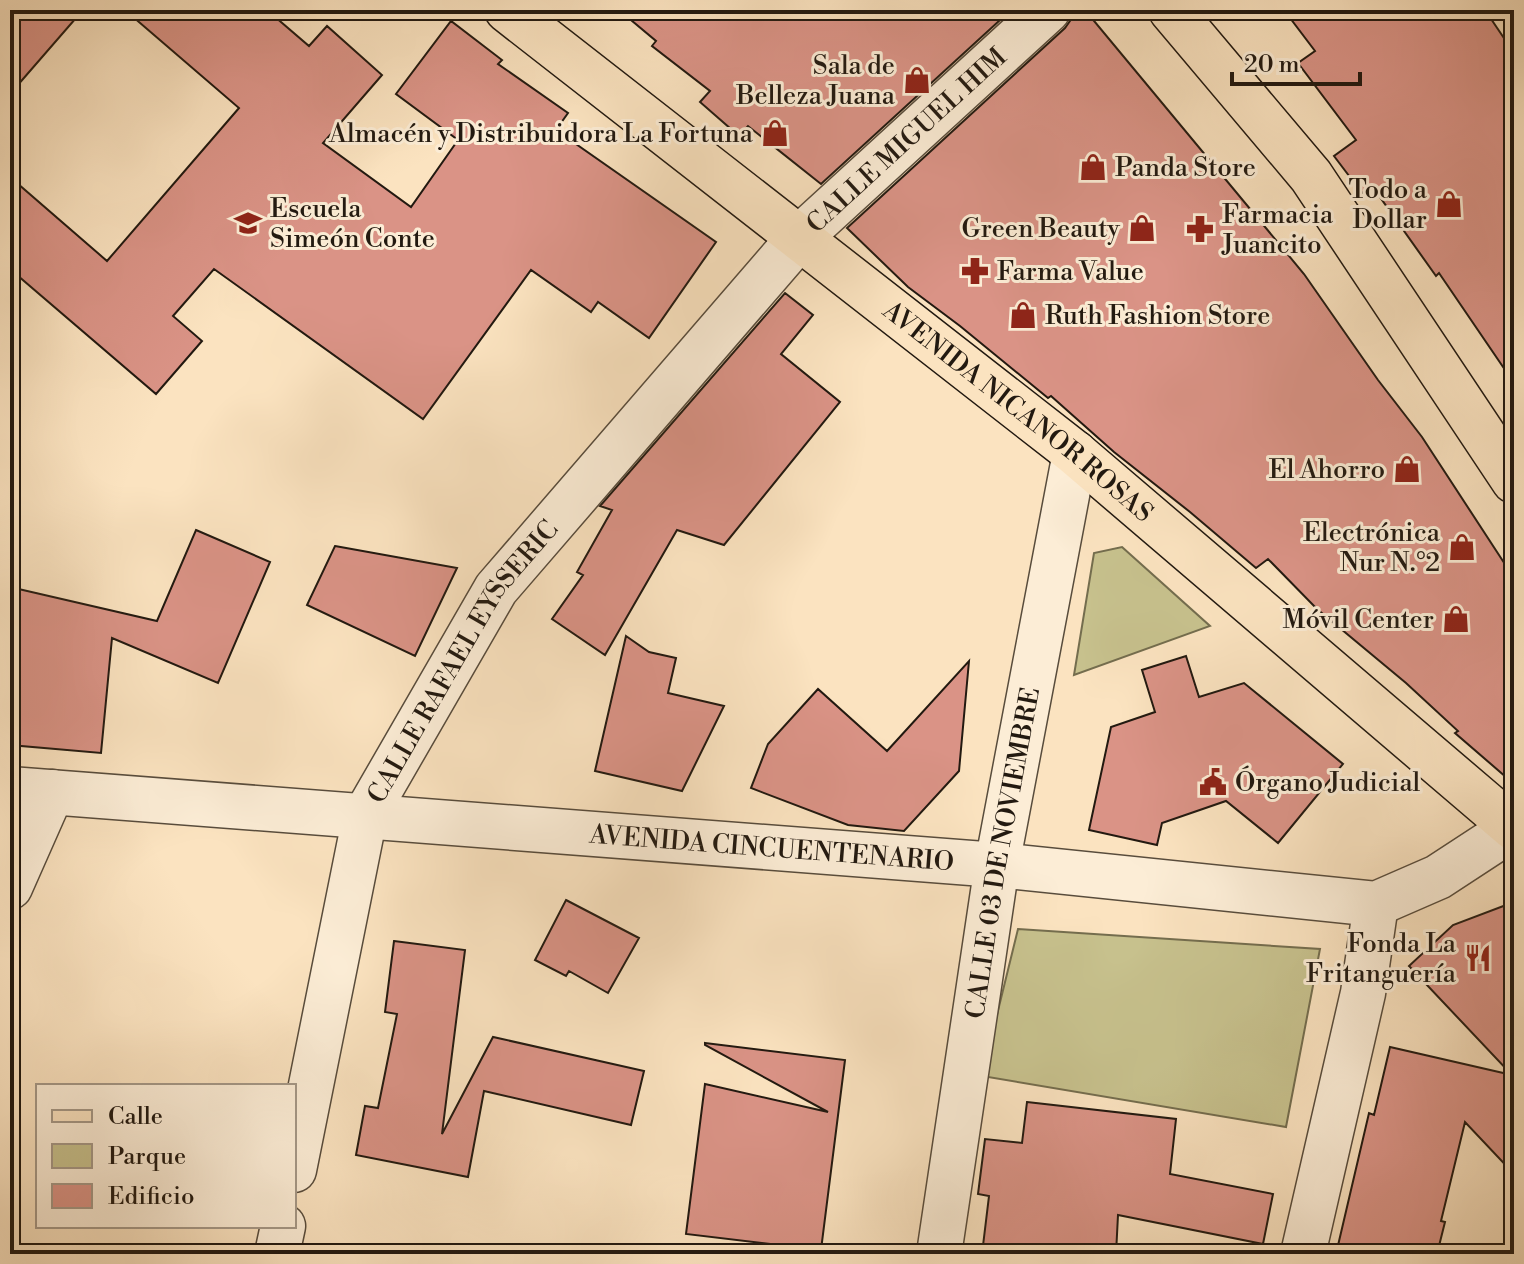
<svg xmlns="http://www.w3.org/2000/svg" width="1524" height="1264" font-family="'Libre Bodoni',serif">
<rect width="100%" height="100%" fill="#fbe3c0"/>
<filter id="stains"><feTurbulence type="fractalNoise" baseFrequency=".0025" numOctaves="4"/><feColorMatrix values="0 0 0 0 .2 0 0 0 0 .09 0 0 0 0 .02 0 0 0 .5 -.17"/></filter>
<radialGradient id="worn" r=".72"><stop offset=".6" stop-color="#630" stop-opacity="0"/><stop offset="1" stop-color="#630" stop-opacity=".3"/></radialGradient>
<path fill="#c7c18d" stroke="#746d4e" stroke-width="2" d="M1122,547l88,79 -136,49 20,-122z
M1018,929l302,20 -34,178 -304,-51z"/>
<path fill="#da9386" stroke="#221910" stroke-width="2" d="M10,10h73l-73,84z
M125,10h142l42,36 18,-20 55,49 -59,68 88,64 47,-67 -62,-46 55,-73 51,39 -4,4 70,49 -12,17 160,112 -67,96 -51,-36 -7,10 -60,-42 -108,149 -209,-150 -41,47 29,25 -46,53 -146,-125v-92l97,84 132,-153z
M619,10h392l-190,174 -73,-58 -9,10 -39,-34 10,-11 -58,-45 4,-5z
M1072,10h13l219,264 74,106 44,57 92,141v206l-59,-51 3,-2 -52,-48 -89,-74 -49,-50 -12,9 -66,-56 -76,-60 -63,-56 -3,2 -88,-72 -52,-39 -61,-59 218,-200 7,-10z
M1284,10h201l29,43v330l-75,-110 -3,3 -64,-90 -10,7 -28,-37 22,-16 -58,-77 17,-12z
M785,293l28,22 -32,39 59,48 -116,143 -47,-15 -72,125 -53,-36 31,-44 -6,-3 35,-62 -12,-4z
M196,530l74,32 -52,121 -106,-45 -11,115 -91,-8v-158l147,34z
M335,546l122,22 -42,88 -108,-51z
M626,636l23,16 27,6 -8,35 56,13 -42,85 -87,-20z
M1186,656l13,41 45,-14 99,81 -65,79 -52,-42 -64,22 -5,22 -68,-15 22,-103 44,-15 -13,-42z
M969,661l-10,110 -55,60 -56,-6 -97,-37 17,-44 50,-55 69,62z
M566,900l73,38 -31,55 -39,-22 -3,5 -31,-16z
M1514,902v272l-49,-52 -24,99 4,1 -8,32h-101l33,-141 5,2 16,-68 122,28 -103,-109 44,-41z
M394,941l71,9 -23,184 51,-97 151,34 -13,54 -147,-34 -16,86 -112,-22 9,-49 13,2 19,-94 -12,-2z
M705,1043l140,17 -24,190 -135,-16 19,-150 123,28 -123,-67z
M1027,1102l149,17 -6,55 103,20 -10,50 -145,-29 -2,39h-134l7,-58 -11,-2 7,-55 37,4z"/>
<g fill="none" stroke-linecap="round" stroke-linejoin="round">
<g stroke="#584c3c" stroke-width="47">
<g id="minor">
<path id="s1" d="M10,789l987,76 379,39 62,-27 75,-49"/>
<path d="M10,887l42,-95"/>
<path id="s2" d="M294,1170l71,-354 131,-227 304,-352 248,-227"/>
<path d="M277,1254l6,-28"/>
<path id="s3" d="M939,1254l58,-389 78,-412"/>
<path d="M1303,1254l60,-261 13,-89"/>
</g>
</g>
<g stroke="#221910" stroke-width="47">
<g id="major">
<path id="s4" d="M507,10l568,443 439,375"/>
<path d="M1171,10l140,166 203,305"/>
</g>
</g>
<use href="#minor" stroke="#fcedd6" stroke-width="44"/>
<use href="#major" stroke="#fbe3c0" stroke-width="44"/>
</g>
<defs>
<g id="shop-bare" transform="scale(2.16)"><path d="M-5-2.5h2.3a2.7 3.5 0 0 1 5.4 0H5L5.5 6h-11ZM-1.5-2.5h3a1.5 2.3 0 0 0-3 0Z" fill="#8f2418" stroke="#fcedd6" stroke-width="2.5" paint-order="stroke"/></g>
<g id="school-bare" transform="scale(2.16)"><path d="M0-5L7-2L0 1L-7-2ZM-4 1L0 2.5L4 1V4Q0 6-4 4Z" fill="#8f2418" stroke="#fcedd6" stroke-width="2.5" paint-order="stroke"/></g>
<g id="pharmacy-bare" transform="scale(2.16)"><path d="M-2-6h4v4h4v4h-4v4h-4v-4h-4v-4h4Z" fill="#8f2418" stroke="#fcedd6" stroke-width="2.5" paint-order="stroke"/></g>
<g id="civic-bare" transform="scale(2.16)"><path d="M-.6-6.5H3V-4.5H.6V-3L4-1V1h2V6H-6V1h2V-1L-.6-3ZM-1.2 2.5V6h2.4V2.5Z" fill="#8f2418" stroke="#fcedd6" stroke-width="2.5" paint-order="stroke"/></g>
<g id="restaurant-bare" transform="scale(2.16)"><path d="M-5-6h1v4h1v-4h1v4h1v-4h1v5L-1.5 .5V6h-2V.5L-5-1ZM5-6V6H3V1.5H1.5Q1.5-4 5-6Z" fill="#8f2418" stroke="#fcedd6" stroke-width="2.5" paint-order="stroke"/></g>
</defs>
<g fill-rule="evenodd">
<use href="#shop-bare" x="917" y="80"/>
<use href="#shop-bare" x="775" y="133"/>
<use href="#shop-bare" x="1093" y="167"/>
<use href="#shop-bare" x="1449" y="204"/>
<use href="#school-bare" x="248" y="223"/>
<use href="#shop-bare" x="1142" y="228"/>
<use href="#pharmacy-bare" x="1200" y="229"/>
<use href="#pharmacy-bare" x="975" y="271"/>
<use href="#shop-bare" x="1023" y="315"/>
<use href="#shop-bare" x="1407" y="469"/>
<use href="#shop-bare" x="1462" y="547"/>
<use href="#shop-bare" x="1456" y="619"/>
<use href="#civic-bare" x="1213" y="782"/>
<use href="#restaurant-bare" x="1478" y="958"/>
</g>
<g text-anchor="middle" stroke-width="6" stroke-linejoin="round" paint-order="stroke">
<g font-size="26" fill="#221910" stroke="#fcedd6" text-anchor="end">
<text x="895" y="74">Sala de<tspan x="895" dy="30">Belleza Juana</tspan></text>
<text x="753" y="142">Almacén y Distribuidora La Fortuna</text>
<text x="1115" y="176" text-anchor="start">Panda Store</text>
<text x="1427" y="198">Todo a<tspan x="1427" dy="30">Dollar</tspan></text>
<text x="270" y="217" text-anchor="start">Escuela<tspan x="270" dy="30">Simeón Conte</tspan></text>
<text x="1222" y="223" text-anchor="start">Farmacia<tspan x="1222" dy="30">Juancito</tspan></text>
<text x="1120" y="237">Green Beauty</text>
<text x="997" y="280" text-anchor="start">Farma Value</text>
<text x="1045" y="324" text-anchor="start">Ruth Fashion Store</text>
<text x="1385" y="478">El Ahorro</text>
<text x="1440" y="541">Electrónica<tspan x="1440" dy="30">Nur N.°2</tspan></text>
<text x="1434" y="628">Móvil Center</text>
<text x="1235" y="791" text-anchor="start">Órgano Judicial</text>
<text x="1456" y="952">Fonda La<tspan x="1456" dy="30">Fritanguería</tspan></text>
</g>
<g font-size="26" fill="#221910" stroke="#fcedd6">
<text dy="9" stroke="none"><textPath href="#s2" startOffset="1232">CALLE MIGUEL HIM</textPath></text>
<text dy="9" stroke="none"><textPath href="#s4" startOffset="650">AVENIDA NICANOR ROSAS</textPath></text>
<text dy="9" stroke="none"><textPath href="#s2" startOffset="544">CALLE RAFAEL EYSSERIC</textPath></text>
<text dy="9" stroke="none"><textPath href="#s1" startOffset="764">AVENIDA CINCUENTENARIO</textPath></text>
<text dy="9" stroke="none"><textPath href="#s3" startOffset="406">CALLE 03 DE NOVIEMBRE</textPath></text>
</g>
</g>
<rect width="1524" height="1264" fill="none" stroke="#fbe3c0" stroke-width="40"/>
<rect x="12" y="12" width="1500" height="1240" fill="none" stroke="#221910" stroke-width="4"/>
<rect x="20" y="20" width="1484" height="1224" fill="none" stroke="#221910" stroke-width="2"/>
<rect x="36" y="1084" width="260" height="144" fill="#fcedd6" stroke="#a59887" stroke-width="2"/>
<rect x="52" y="1110" width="40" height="12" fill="#fbe3c0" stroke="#a59887" stroke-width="2"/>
<text x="108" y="1124" font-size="24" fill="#221910">Calle</text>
<rect x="52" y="1144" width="40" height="24" fill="#c7c18d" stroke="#a59887" stroke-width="2"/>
<text x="108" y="1164" font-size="24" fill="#221910">Parque</text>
<rect x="52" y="1184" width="40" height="24" fill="#da9386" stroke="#a59887" stroke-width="2"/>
<text x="108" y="1204" font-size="24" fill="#221910">Edificio</text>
<path d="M1232 72v12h128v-12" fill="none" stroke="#221910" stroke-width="4"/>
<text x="1244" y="72" font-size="24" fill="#221910" stroke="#fcedd6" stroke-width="6" paint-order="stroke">20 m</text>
<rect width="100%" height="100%" filter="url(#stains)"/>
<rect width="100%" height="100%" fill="url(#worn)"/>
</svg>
